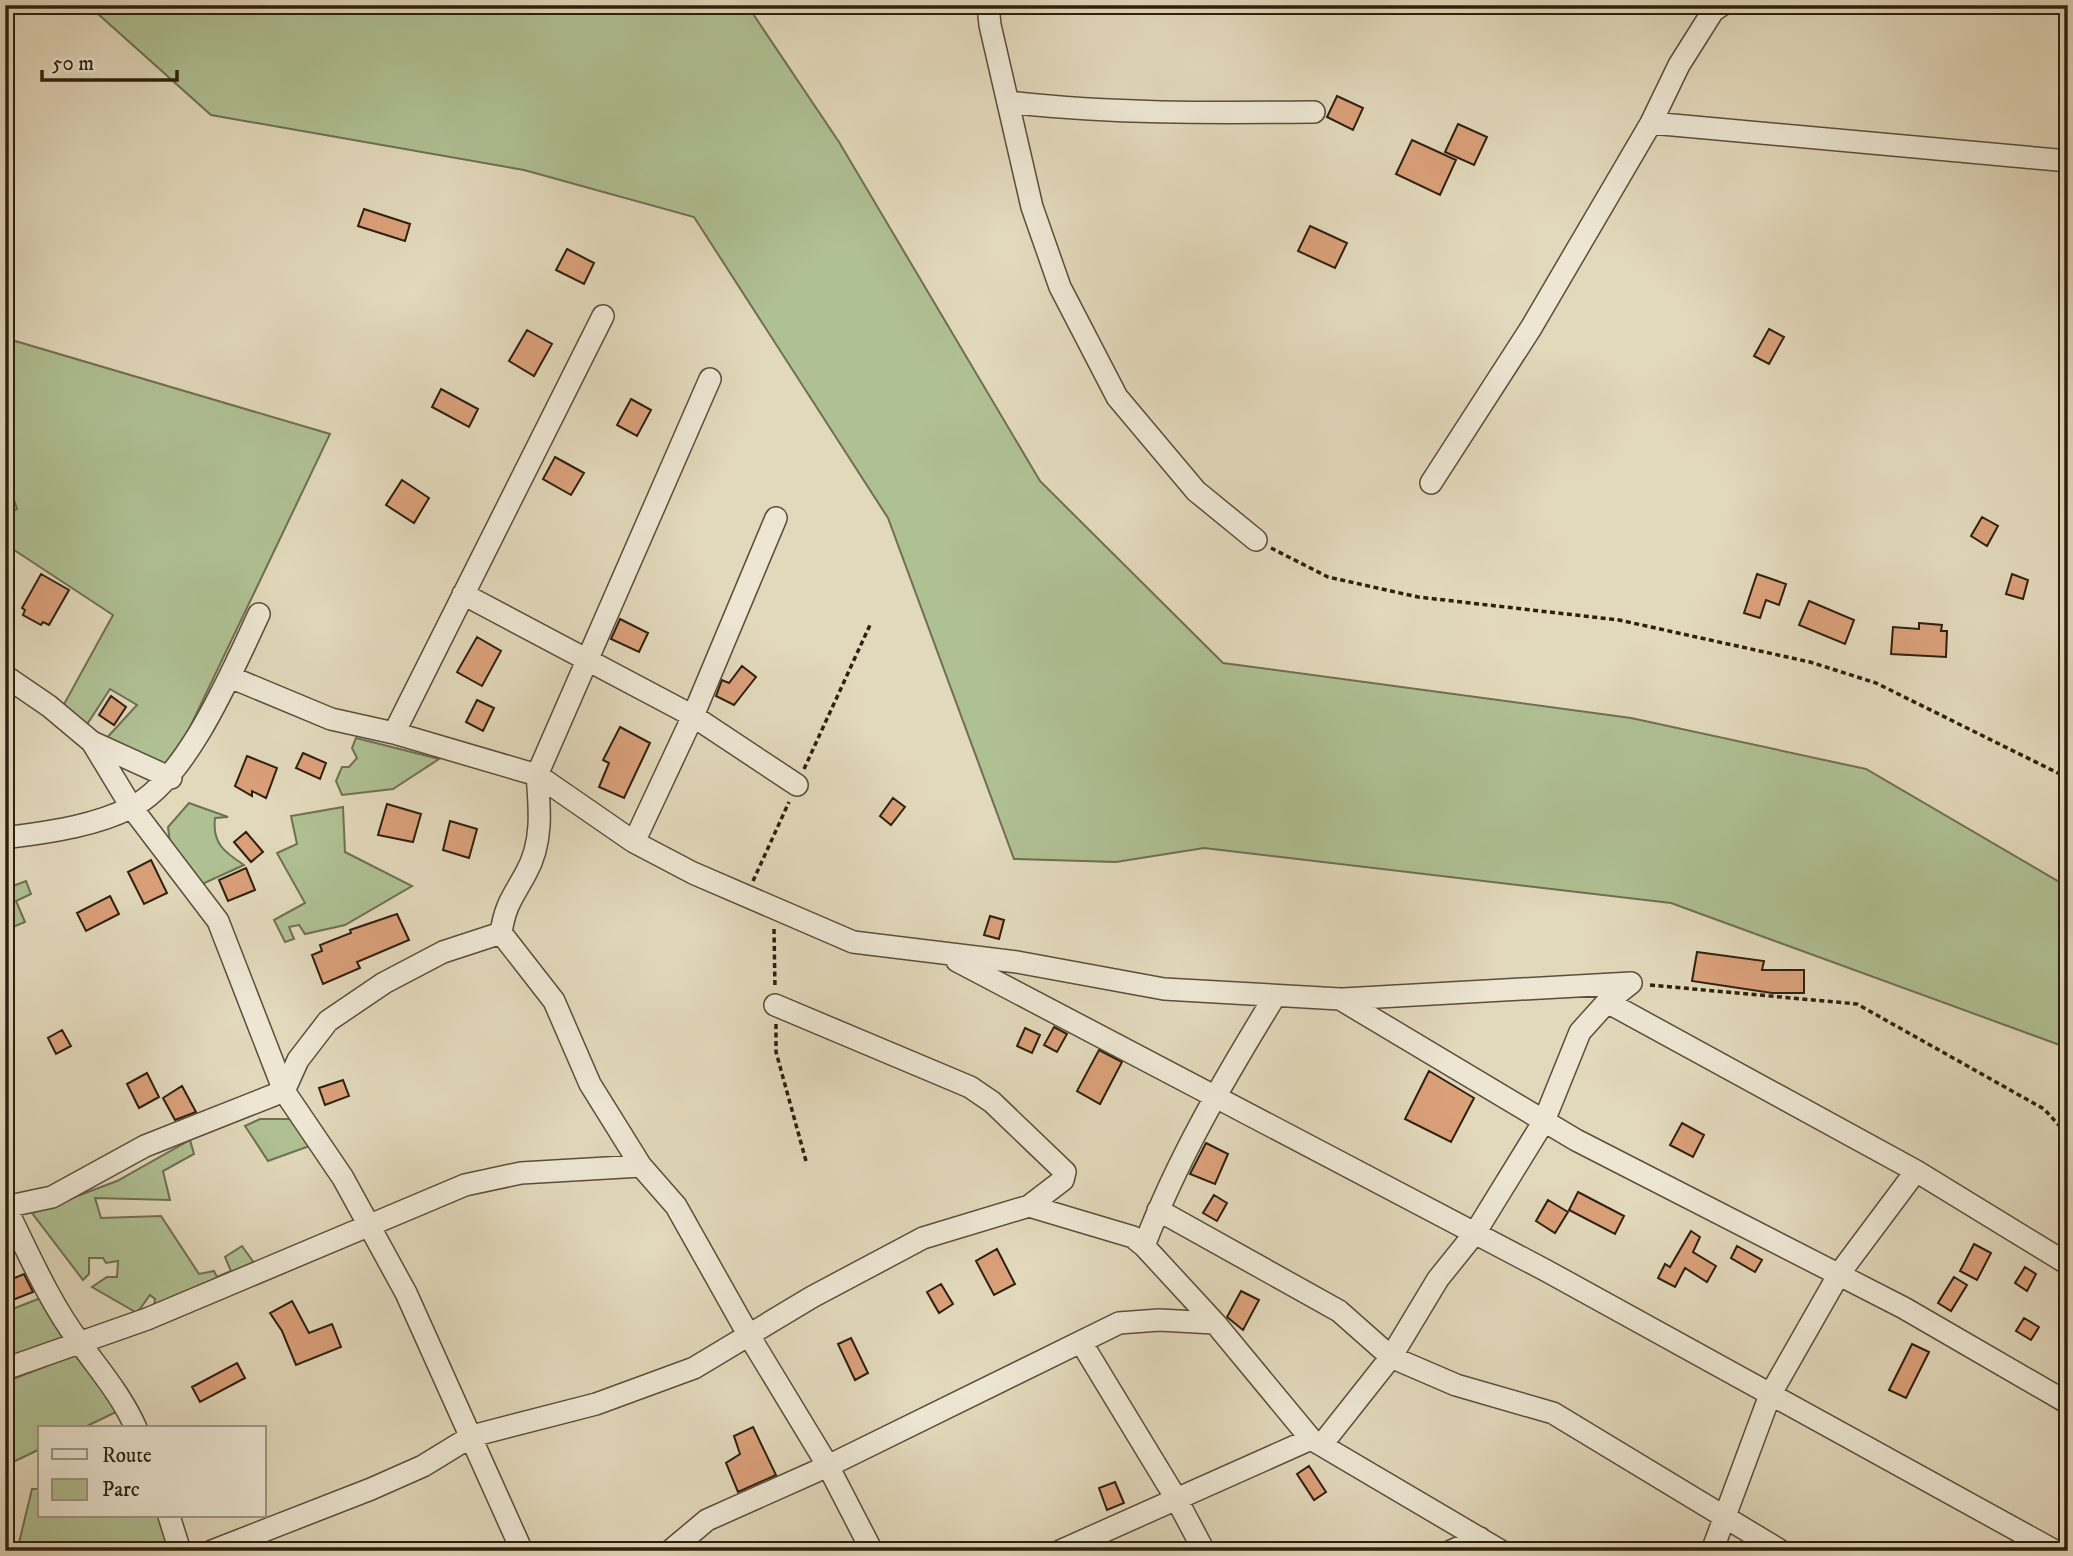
<svg xmlns="http://www.w3.org/2000/svg" width="2073" height="1556" font-family="'IM FELL DW Pica',serif">
<rect width="100%" height="100%" fill="#e2d8bb"/>
<filter id="stains"><feTurbulence type="fractalNoise" baseFrequency=".00286" numOctaves="4"/><feColorMatrix values="0 0 0 0 .2 0 0 0 0 .09 0 0 0 0 .02 0 0 0 .5 -.17"/></filter>
<radialGradient id="worn" r=".72"><stop offset=".6" stop-color="#630" stop-opacity="0"/><stop offset="1" stop-color="#630" stop-opacity=".3"/></radialGradient>
<path fill="#afc093" stroke="#6e7051" stroke-width="2" d="M88,5h659l92,137 201,339 183,182 408,55 235,51 202,118v161l-397,-145 -467,-55 -88,14 -102,-3 -126,-341 -194,-301 -170,-47 -313,-55z
M5,338l325,96 -161,337 -66,-29 34,-37 -27,-16 -26,40 -21,-23 50,-91 -108,-71v-29l12,-6 -8,-24 -4,-2z
M356,738l83,21 -46,30 -51,6 -6,-14 6,-14h7l8,-9 -5,-10z
M189,803l39,14 -13,1c-3,25 9,34 29,47l-44,20 -29,-34 -3,-24z
M343,807l2,45 67,34 -67,39 -40,9 -6,-9 -10,2 5,12 -9,3 -11,-22 31,-17 -28,-50 20,-9 -6,-28z
M26,881l5,13 -15,7 9,21 -12,5 -8,-17v-21z
M260,1119h39l16,25 -47,17 -23,-35z
M190,1140l4,14 -31,17 7,29 -75,-2 6,20 60,-2 38,58 15,-3 3,6 14,-6 -6,-14 17,-11 15,21 -104,47 2,-15 -5,-4 -13,18 -45,-26 15,-10h10l1,-16 -12,2 -3,-5h-14v16l-6,6 -51,-67 85,-32z
M43,1297l28,45 -66,22v-52z
M80,1353l38,58 -35,17h-43v21l-35,17v-84z
M32,1489h8v27h123l12,35h-158z"/>
<path fill="#daa07a" stroke="#2e200f" stroke-width="2" d="M1337,96l26,12 -10,22 -26,-13z
M1458,124l29,13 -13,28 -29,-13z
M1412,140l44,20 -16,35 -44,-21z
M364,209l46,15 -5,17 -47,-15z
M1310,226l37,17 -12,25 -37,-17z
M567,249l27,14 -10,21 -28,-14z
M1769,329l15,8 -15,27 -15,-8z
M527,330l25,14 -18,32 -25,-15z
M441,389l37,20 -9,18 -37,-20z
M631,399l20,11 -14,26 -20,-11z
M555,457l29,16 -13,22 -28,-16z
M402,480l27,18 -15,25 -28,-18z
M1982,517l16,9 -11,20 -16,-10z
M41,574l28,16 -20,35 -6,-3 -2,3 -18,-10 2,-5 -3,-2z
M1757,574l29,10 -7,21 -13,-5 -6,18 -16,-5z
M2012,574l16,6 -5,19 -17,-5z
M1809,601l45,19 -9,24 -46,-19z
M620,619l28,14 -9,19 -28,-13z
M1919,623l23,2 -1,6h6l-1,26 -55,-3 2,-27 26,2z
M477,637l24,14 -19,35 -25,-14z
M742,666l14,11 -22,28 -18,-9 6,-16 7,3z
M111,696l15,11 -12,18 -15,-10z
M477,700l17,8 -11,23 -17,-9z
M620,727l30,16 -26,55 -25,-11 10,-24 -6,-3z
M303,753l23,10 -6,16 -24,-11z
M247,756l30,12 -11,30 -14,-7v5l-17,-10z
M893,798l12,9 -14,18 -11,-9z
M387,804l34,10 -8,28 -35,-7z
M450,821l27,8 -8,29 -26,-8z
M246,832l17,20 -12,10 -17,-20z
M151,860l16,33 -23,11 -16,-32z
M246,868l9,22 -27,11 -9,-21z
M110,896l9,18 -33,17 -9,-18z
M397,914l12,26 -52,22 3,6 -37,16 -11,-29 10,-4 -2,-6 31,-12 -1,-3z
M990,916l14,4 -5,19 -15,-4z
M1697,952l67,9 -2,9h42v23h-32l-80,-12z
M1054,1027l13,7 -10,18 -13,-7z
M1025,1028l15,7 -8,18 -15,-7z
M62,1030l9,16 -15,8 -8,-16z
M1099,1050l23,12 -22,42 -23,-13z
M1429,1071l45,27 -23,44 -46,-23z
M147,1073l12,24 -20,11 -12,-24z
M343,1080l6,16 -24,9 -6,-17z
M182,1086l14,26 -21,8 -12,-22z
M1682,1123l22,12 -11,22 -23,-12z
M1206,1143l22,11 -13,30 -25,-10z
M1578,1192l46,24 -9,18 -46,-24z
M1214,1195l13,8 -10,18 -14,-8z
M1548,1200l20,12 -13,21 -19,-12z
M1691,1231l9,6 -7,15 23,14 -9,16 -22,-14 -10,19 -17,-9 7,-14 5,3z
M1974,1244l17,9 -14,27 -17,-9z
M1737,1246l25,14 -7,12 -24,-14z
M997,1249l18,35 -21,11 -18,-34z
M2025,1267l11,7 -9,17 -12,-8z
M24,1274l9,18 -28,11v-21z
M1954,1277l13,8 -16,26 -13,-8z
M941,1284l12,20 -14,9 -12,-21z
M1241,1291l18,9 -16,30 -16,-13z
M292,1301l17,32 23,-9 9,23 -45,18 -14,-34 -12,-18z
M2024,1318l15,9 -8,13 -15,-9z
M851,1338l17,35 -13,7 -17,-36z
M1912,1344l17,8 -23,46 -17,-8z
M237,1363l8,15 -45,24 -8,-15z
M753,1427l23,48 -38,17 -12,-29 14,-9 -6,-18z
M1309,1466l17,26 -12,8 -17,-26z
M1115,1482l9,21 -17,7 -8,-22z"/>
<g fill="none" stroke-linecap="round" stroke-linejoin="round">
<g stroke="#5b4e3a" stroke-width="24">
<path id="minor" d="M988,5l2,20 42,182 28,80 57,110 79,94 60,49
M1008,102c102,12 204,11 306,10
M1651,123l417,38
M710,379l-173,396c3,34 6,68 -11,98 -13,24 -21,32 -25,60l53,68 36,83 51,82 35,40 72,128 80,132 44,85
M1431,483l100,-155 120,-205 28,-58 34,-54 9,-6
M463,594l230,122 104,69
M5,676l44,30 43,36 79,36
M230,677l101,42 63,14 143,42 97,67 59,31 160,69 164,20 147,27 176,10 236,141 328,168 164,95
M394,733l209,-417
M92,742l40,66 86,113 66,170 59,87 63,115 116,258
M5,838c42,-6 87,-11 125,-30 56,-26 103,-139 129,-194
M634,842l59,-126 83,-198
M957,961l588,309 510,281
M1343,999l288,-16
M1607,1002l309,169 152,93
M775,1005l195,82 22,15 73,70 -2,8 -34,26
M5,1206c23,46 44,96 75,137 21,29 41,52 56,85
M5,1207l47,-10 93,-51 139,-55 14,-31 30,-39 56,-38 59,-31 58,-19
M1158,1210l181,101 52,46 47,-78 37,-46 69,-112 36,-89 27,-30 24,-19
M1144,1246c34,-89 82,-170 131,-250
M1081,1342l96,158 27,51
M5,1369l142,-50 318,-134 56,-12 120,-7
M1323,1443l68,-86 65,28 97,28 228,138
M169,1516l11,35
M212,1551l159,-62 52,-23 49,-30 124,-32 98,-36 118,-71 111,-59 106,-32 104,31 11,9 71,77 96,116
M670,1551l37,-31 121,-54 291,-143 40,-3 56,3
M1060,1551l251,-112 190,112
M1451,1551l29,-13
M1712,1551l58,-156 69,-121 77,-103"/>
</g>
<path stroke="#2e200f" stroke-width="3.5" stroke-dasharray="5 3.5" stroke-linecap="butt" d="M1271,548l57,29 90,20 201,23 191,42 66,21 192,95
M804,769l66,-144
M753,881l36,-79
M774,929l1,59
M1650,985l207,19 187,105 24,26
M776,1024v28l30,109"/>
<use href="#minor" stroke="#ece6d3" stroke-width="21"/>
</g>
<rect width="2073" height="1556" fill="none" stroke="#e2d8bb" stroke-width="28"/>
<rect x="7" y="7" width="2059" height="1542" fill="none" stroke="#2e200f" stroke-width="3.5"/>
<rect x="14" y="14" width="2045" height="1528" fill="none" stroke="#2e200f" stroke-width="2"/>
<rect x="38" y="1426" width="228" height="91" fill="#ece6d3" stroke="#a09785" stroke-width="2"/>
<rect x="52" y="1449" width="35" height="10" fill="#ece6d3" stroke="#a09785" stroke-width="2"/>
<text x="102" y="1462" font-size="21" fill="#2e200f">Route</text>
<rect x="52" y="1479" width="35" height="21" fill="#afc093" stroke="#a09785" stroke-width="2"/>
<text x="102" y="1496" font-size="21" fill="#2e200f">Parc</text>
<path d="M42 70v10h135v-10" fill="none" stroke="#2e200f" stroke-width="3.5"/>
<text x="52" y="70" font-size="21" fill="#2e200f" stroke="#ece6d3" stroke-width="5" paint-order="stroke">50 m</text>
<rect width="100%" height="100%" filter="url(#stains)"/>
<rect width="100%" height="100%" fill="url(#worn)"/>
</svg>
